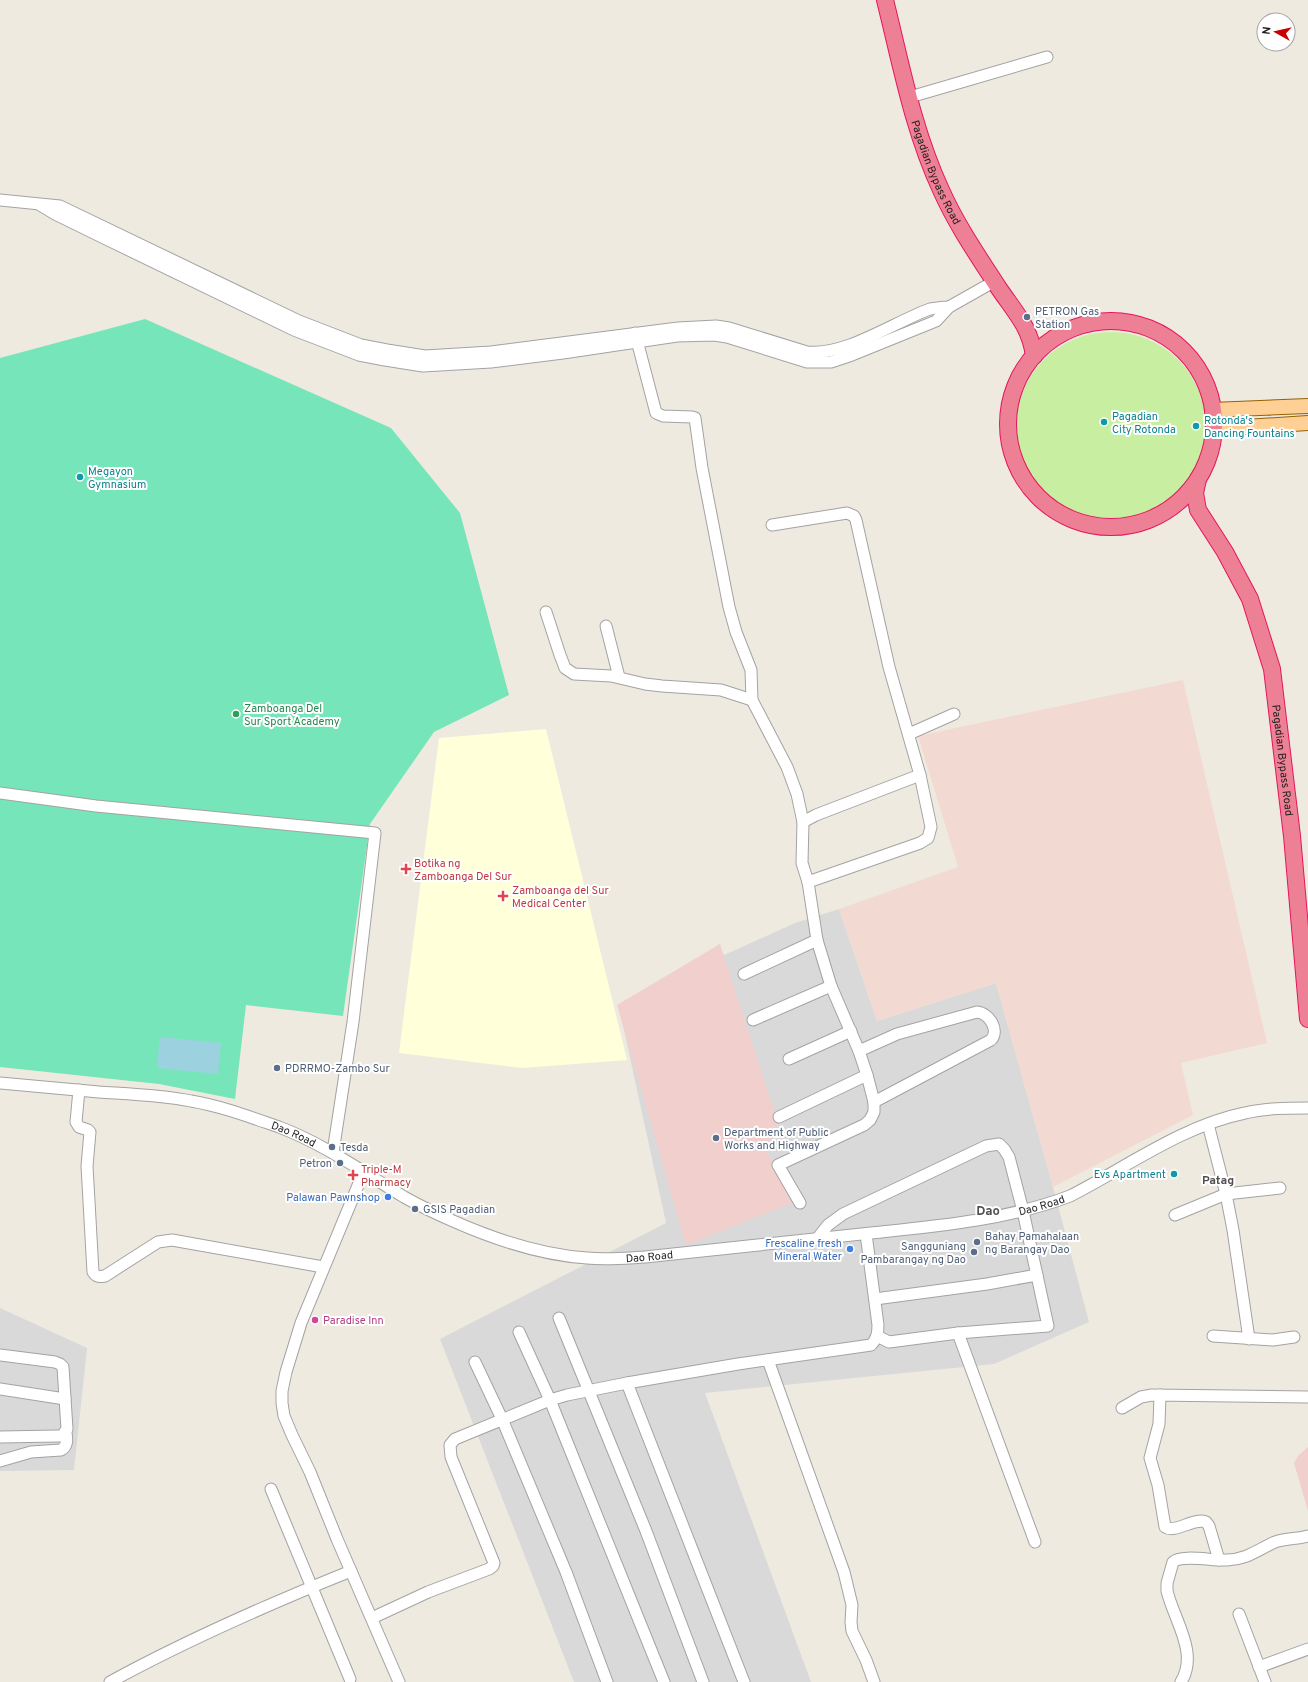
<svg xmlns="http://www.w3.org/2000/svg" width="1308" height="1682" font-family="Overpass,sans-serif">
<rect width="100%" height="100%" fill="#eeeae0"/>
<path fill="#dad9d9" d="M839,909l38,112 119,-38 57,204 36,135 -95,42 -289,29 106,289h-237l-134,-343 226,-116 -44,-202 100,-65 73,-33z
M0,1308l87,40 -13,122 -74,1z"/>
<path fill="#f1cfcd" d="M720,944l58,180 -12,26 28,52 -108,43 -69,-240z
M1308,1447v64l-14,-48 4,-7z"/>
<path fill="#ffffd9" d="M546,729l81,331 -105,8 -123,-15 40,-315z"/>
<path fill="#f2dad2" d="M1183,680l84,363 -86,20 12,52 -140,72 -57,-204 -119,38 -38,-112 119,-42 -40,-131z"/>
<path fill="#c7eea1" d="M1016 427a95 95 0 1 1 190 0a95 95 0 1 1-190 0Z"/>
<path fill="#77e5ba" d="M145,319l246,109 69,85 49,182 -75,37 -64,92 -27,192 -97,-11 -11,94 -76,-15 -159,-17v-709z"/>
<path fill="#9cd1e0" d="M160,1037l61,6 -3,31 -61,-6z"/>
<g fill="none" stroke-linecap="round" stroke-linejoin="round">
<g stroke="#a3a3a3" stroke-width="13">
<g id="minor">
<path d="M910,97l137,-40"/>
<path d="M0,200l60,6 239,115 62,24 26,5 38,6 66,-4 187,-24 38,-2 13,2 78,24c39,4 87,-30 123,-43 6,-1 13,-2 19,-2"/>
<path d="M40,205l15,9 49,24 190,92 65,25 26,5 38,6 68,-4 72,-9 114,-17 37,-1 13,2 80,25h24l21,-7 84,-34 13,-14 46,-26"/>
<path d="M635,333l21,80 7,3 29,1 3,1 7,50 27,139 7,25 15,38 1,30 35,67 10,27 6,28 -1,41 6,19 9,58 14,46 28,65 8,24 7,27v10l-4,8 -6,5 -86,40 22,38"/>
<path d="M772,525l75,-12 7,3 2,4 33,147 31,108 11,52 -3,11 -8,5 -112,39"/>
<path d="M546,612l14,43 5,13 9,6 37,2 34,8 17,2 59,4 31,10"/>
<path d="M606,626l13,51"/>
<path d="M909,734l45,-20"/>
<path d="M0,793l96,13 279,27 -22,189 -20,130"/>
<path d="M803,822l13,-7 104,-40"/>
<path d="M744,974l73,-34"/>
<path d="M753,1020l78,-34"/>
<path d="M859,1051l38,-17 80,-22c12,1 23,18 14,28l-117,62"/>
<path d="M789,1059l62,-28"/>
<path id="s1" d="M0,1083c33,3 66,6 99,9 30,2 62,3 92,9 30,5 59,16 88,26 45,17 84,45 125,70 16,9 33,17 49,24 43,19 87,34 134,37 20,2 39,0 58,-1 76,-8 151,-16 226,-24 67,-7 136,-13 199,-37 55,-28 114,-71 175,-83 20,-5 42,-5 63,-5"/>
<path d="M79,1090l-3,32 3,5 9,3 2,2 -3,34 6,106c3,5 6,5 12,4l53,-34 14,-2 151,27"/>
<path d="M779,1117l88,-42"/>
<path d="M1208,1124l18,70 7,36 16,109"/>
<path d="M364,1171l-63,152 -15,49 -4,19v12l2,13 8,19 18,37 27,67 62,143"/>
<path d="M1175,1215l51,-21 54,-6"/>
<path d="M817,1239l11,-14 15,-11 143,-68 13,-2 5,5 5,8 14,54 25,115 -90,7 -69,9 -12,-6"/>
<path d="M875,1299l112,-15 50,-9"/>
<path d="M559,1318l87,213 57,151"/>
<path d="M519,1332l31,68 114,282"/>
<path d="M958,1333l77,209"/>
<path d="M1213,1336l60,4 21,-3"/>
<path d="M0,1355l55,7 5,2 3,3 4,62 -5,7h-4l-58,1"/>
<path d="M768,1360l76,212 8,33 -1,17 1,9 14,29 8,22"/>
<path d="M475,1362l27,57 64,153 41,110"/>
<path d="M627,1383l117,299"/>
<path d="M0,1389l65,10"/>
<path d="M1160,1395l-1,29 -9,34 8,27 7,42c10,7 29,-10 41,-5l3,4 10,34"/>
<path d="M1122,1408l19,-11 11,-2 156,2"/>
<path d="M0,1461l31,-9 30,-2c7,-4 6,-11 5,-17"/>
<path d="M271,1489l79,190"/>
<path d="M1239,1614l26,68"/>
<path d="M372,1618l56,-26 61,-23 4,-3 1,-3 -43,-106 -1,-12 5,-6 95,-39 17,-5 60,-12 111,-19 133,-19c6,-6 7,-12 7,-20l-12,-91"/>
<path d="M1259,1667l49,-18"/>
<path d="M110,1682c77,-42 159,-78 241,-111"/>
<path d="M1181,1682c18,-29 -7,-62 -14,-91v-8l6,-21c9,-8 40,-1 54,-2 21,-1 30,-10 48,-18 10,-4 23,-3 33,-6"/>
</g>
</g>
<g stroke="#946200" stroke-width="16">
<path id="major" d="M1212,410l96,-4
M1213,429l95,-6"/>
</g>
<g stroke="#e5155d" stroke-width="18">
<g id="highway">
<path id="s2" d="M885,0c16,64 28,130 56,190 15,34 37,66 57,97 16,24 32,39 36,69"/>
<circle cx="1111" cy="424" r="103"/>
<path id="s3" d="M1198,479l-3,14 3,17 27,42 25,47 22,70 20,167 16,183"/>
</g>
</g>
<use href="#minor" stroke="#fff" stroke-width="11"/>
<use href="#major" stroke="#ffd095" stroke-width="14"/>
<use href="#highway" stroke="#ee8095" stroke-width="16"/>
</g>
<g fill="#5c6f8a" stroke="#fff" stroke-width="1.5">
<circle cx="1027" cy="317" r="4"/>
<circle cx="277" cy="1068" r="4"/>
<circle cx="716" cy="1138" r="4"/>
<circle cx="332" cy="1147" r="4"/>
<circle cx="340" cy="1163" r="4"/>
<circle cx="415" cy="1209" r="4"/>
<circle cx="977" cy="1242" r="4"/>
<circle cx="974" cy="1252" r="4"/>
</g>
<g fill="#0f9aa8" stroke="#fff" stroke-width="1.5">
<circle cx="1104" cy="422" r="4"/>
<circle cx="1196" cy="426" r="4"/>
<circle cx="80" cy="477" r="4"/>
<circle cx="1174" cy="1174" r="4"/>
</g>
<circle fill="#2e9e5b" stroke="#fff" stroke-width="1.5" cx="236" cy="714" r="4"/>
<g fill="#e0444e" stroke="#fff" stroke-width="1.5">
<path d="M404 863h4v4h4v4h-4v4h-4v-4h-4v-4h4z"/>
<path d="M501 890h4v4h4v4h-4v4h-4v-4h-4v-4h4z"/>
<path d="M351 1169h4v4h4v4h-4v4h-4v-4h-4v-4h4z"/>
</g>
<g fill="#3f7fe0" stroke="#fff" stroke-width="1.5">
<circle cx="388" cy="1197" r="4"/>
<circle cx="850" cy="1249" r="4"/>
</g>
<circle fill="#d1479c" stroke="#fff" stroke-width="1.5" cx="315" cy="1320" r="4"/>
<g text-anchor="middle" stroke-width="4" stroke-linejoin="round" paint-order="stroke">
<g font-size="11" fill="#1c1c1c" stroke="#fff">
<text dy="4" stroke="none"><textPath href="#s2" startOffset="180">Pagadian Bypass Road</textPath></text>
<text dy="4" stroke="none"><textPath href="#s3" startOffset="300">Pagadian Bypass Road</textPath></text>
<text dy="4" stroke="none"><textPath href="#s1" startOffset="300">Dao Road</textPath></text>
<text dy="4" stroke="none"><textPath href="#s1" startOffset="1080">Dao Road</textPath></text>
<text dy="4" stroke="none"><textPath href="#s1" startOffset="684">Dao Road</textPath></text>
</g>
<g font-size="11" fill="#4e5e75" stroke="#fff" text-anchor="start">
<text x="1035" y="315">PETRON Gas<tspan x="1035" dy="13">Station</tspan></text>
<text x="285" y="1072">PDRRMO-Zambo Sur</text>
<text x="724" y="1136">Department of Public<tspan x="724" dy="13">Works and Highway</tspan></text>
<text x="340" y="1151">Tesda</text>
<text x="332" y="1167" text-anchor="end">Petron</text>
<text x="423" y="1213">GSIS Pagadian</text>
<text x="985" y="1240">Bahay Pamahalaan<tspan x="985" dy="13">ng Barangay Dao</tspan></text>
<text x="966" y="1250" text-anchor="end">Sangguniang<tspan x="966" dy="13">Pambarangay ng Dao</tspan></text>
</g>
<g font-size="11" fill="#0d838f" stroke="#fff" text-anchor="start">
<text x="1112" y="420">Pagadian<tspan x="1112" dy="13">City Rotonda</tspan></text>
<text x="1204" y="424">Rotonda's<tspan x="1204" dy="13">Dancing Fountains</tspan></text>
<text x="88" y="475">Megayon<tspan x="88" dy="13">Gymnasium</tspan></text>
<text x="1166" y="1178" text-anchor="end">Evs Apartment</text>
</g>
<g font-size="11" fill="#27864d" stroke="#fff" text-anchor="start">
<text x="244" y="712">Zamboanga Del<tspan x="244" dy="13">Sur Sport Academy</tspan></text>
</g>
<g font-size="11" fill="#be3a42" stroke="#fff" text-anchor="start">
<text x="414" y="867">Botika ng<tspan x="414" dy="13">Zamboanga Del Sur</tspan></text>
<text x="512" y="894">Zamboanga del Sur<tspan x="512" dy="13">Medical Center</tspan></text>
<text x="361" y="1173">Triple-M<tspan x="361" dy="13">Pharmacy</tspan></text>
</g>
<g font-size="11" fill="#366cbe" stroke="#fff" text-anchor="end">
<text x="380" y="1201">Palawan Pawnshop</text>
<text x="842" y="1247">Frescaline fresh<tspan x="842" dy="13">Mineral Water</tspan></text>
</g>
<g font-size="11" fill="#b23c85" stroke="#fff" text-anchor="start">
<text x="323" y="1324">Paradise Inn</text>
</g>
<g font-size="12" font-weight="bold" fill="#4f4f4f" stroke="#fff">
<text x="1218" y="1184">Patag</text>
</g>
<g font-size="13" font-weight="bold" fill="#4f4f4f" stroke="#fff">
<text x="988" y="1215">Dao</text>
</g>
</g>
<g transform="translate(1276 32) rotate(278)"><circle r="19" fill="#ffffff" stroke="#a4a4a4"/>
<path d="M0-3L7 15L0 10L-7 15Z" fill="#c80001"/>
<text y="-6" font-size="11" font-weight="bold" text-anchor="middle" fill="#1c1c1c">N</text>
</g>
</svg>
